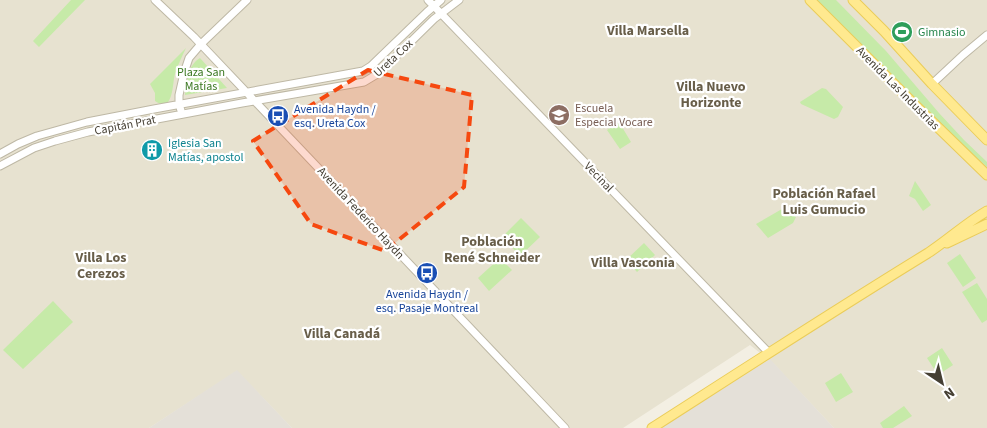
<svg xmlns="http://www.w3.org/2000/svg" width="987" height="428" font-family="'Source Sans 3',sans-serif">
<rect width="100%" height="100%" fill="#f3efe3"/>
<path fill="#e7e2d0" d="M0,0h987v428h-153l-61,-65 -23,-18 -127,83h-331l-55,-57 -88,57h-149z"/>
<path fill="#e4e0d8" d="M770,359l64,69h-173z
M237,370l55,58h-143z"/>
<path fill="#c6eaa8" d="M71,0h14l-46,47 -6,-6z
M815,0h21l50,51 53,62 25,27 23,22v5l-21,-19 -8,-5z
M186,48c-4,8 -8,17 -11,26 -3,10 -1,40 -20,27v-8l-5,-9z
M200,58l27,30 -42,7c2,-14 2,-29 15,-37z
M822,88l4,1 17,18 -5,10 -4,2 -33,-15 -1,-2z
M619,122l12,20 -11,7 -13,-19z
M915,181l16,24 -8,6 -8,-12 -6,-3z
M782,209l14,8 -3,6 -25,15 -12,-14z
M521,218l19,19 -20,19 -18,-19z
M644,243l11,12 -18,17 -11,-12z
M960,254l16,24 -13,9 -16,-24z
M500,258l12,12 -23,21 -11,-13z
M977,283l10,16v21l-5,3 -20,-31z
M53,301l20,21 -50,47 -20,-19z
M942,348l11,17 -15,10 -11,-17z
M841,373l12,19 -17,10 -11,-19z
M904,406l8,10 -19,12h-10l-3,-5z"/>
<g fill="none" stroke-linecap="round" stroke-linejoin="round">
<g stroke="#beb8a5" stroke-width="9">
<path id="minor" d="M155,0l39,37 371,391
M428,0l341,353
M932,84l31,-29 24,-20
M182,114l-3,-10v-9l5,-22 5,-15 12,-14 46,-44
M0,154l18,-10 19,-8 50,-14 67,-13 209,-38 8,-5 56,-54 14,-12
M0,166l34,-18 21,-7 33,-9 154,-29 122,-21 15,-9 55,-54 25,-19"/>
</g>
<g stroke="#eacc59" stroke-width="11">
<path id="major" d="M810,0l106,106 71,69
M853,0l31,31 48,53 55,56
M947,243l40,-19
M652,428c92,-59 183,-118 276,-175 20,-13 38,-30 59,-42"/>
</g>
<use href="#minor" stroke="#fff" stroke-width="7"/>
<use href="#major" stroke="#ffe98f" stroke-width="9"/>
</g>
<path fill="#f6480f" fill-opacity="0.2" stroke="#f6480f" stroke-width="4" stroke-dasharray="10 6" stroke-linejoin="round" d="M368,70l104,25 -8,92 -79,64 -74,-27 -58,-83z"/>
<defs>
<g id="stadium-disc" transform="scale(1.125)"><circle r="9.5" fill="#2e9e5b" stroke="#fff"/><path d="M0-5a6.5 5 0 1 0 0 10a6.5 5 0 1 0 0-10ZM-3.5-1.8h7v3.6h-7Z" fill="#fff"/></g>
<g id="school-disc" transform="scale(1.125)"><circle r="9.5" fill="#8d6e63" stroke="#fff"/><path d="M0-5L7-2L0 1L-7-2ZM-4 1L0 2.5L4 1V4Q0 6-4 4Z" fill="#fff"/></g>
<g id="bus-disc" transform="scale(1.125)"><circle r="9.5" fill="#1a4fb4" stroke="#fff"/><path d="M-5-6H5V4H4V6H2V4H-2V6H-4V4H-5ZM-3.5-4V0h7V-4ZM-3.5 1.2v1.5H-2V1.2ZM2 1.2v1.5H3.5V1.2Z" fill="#fff"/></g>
<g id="building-disc" transform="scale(1.125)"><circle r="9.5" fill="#0f9aa8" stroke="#fff"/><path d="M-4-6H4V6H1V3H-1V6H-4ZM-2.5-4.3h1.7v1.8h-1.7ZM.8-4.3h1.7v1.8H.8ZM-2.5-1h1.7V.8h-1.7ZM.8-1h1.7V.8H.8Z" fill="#fff"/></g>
</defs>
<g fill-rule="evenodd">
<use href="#stadium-disc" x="902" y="32"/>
<use href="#school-disc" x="559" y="115"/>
<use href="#bus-disc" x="278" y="116"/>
<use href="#building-disc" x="152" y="150"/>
<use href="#bus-disc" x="427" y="273"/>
</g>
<g text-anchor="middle" stroke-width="4.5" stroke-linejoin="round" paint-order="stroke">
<g font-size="12" fill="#27864d" stroke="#fff" text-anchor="start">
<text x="918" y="36">Gimnasio</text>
</g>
<g font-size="12" fill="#453f33" stroke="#fff">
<text transform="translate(393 58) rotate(-43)" y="4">Ureta Cox</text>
<text transform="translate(898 88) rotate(45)" y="4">Avenida Las Industrias</text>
<text transform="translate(125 125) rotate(-11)" y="4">Capitán Prat</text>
<text transform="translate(599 177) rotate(46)" y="4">Vecinal</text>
<text transform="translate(361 213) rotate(47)" y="4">Avenida Federico Haydn</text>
</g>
<g font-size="12" fill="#3c7923" stroke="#fff">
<text x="201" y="76">Plaza San<tspan x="201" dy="14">Matías</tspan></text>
</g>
<g font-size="12" fill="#785e54" stroke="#fff" text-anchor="start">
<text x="575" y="112">Escuela<tspan x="575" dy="14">Especial Vocare</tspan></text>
</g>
<g font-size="12" fill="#164399" stroke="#fff" text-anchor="start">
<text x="294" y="113">Avenida Haydn /<tspan x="294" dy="14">esq. Ureta Cox</tspan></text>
<text x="427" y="298" text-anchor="middle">Avenida Haydn /<tspan x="427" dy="14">esq. Pasaje Montreal</tspan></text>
</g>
<g font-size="12" fill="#0d838f" stroke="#fff" text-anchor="start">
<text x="168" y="147">Iglesia San<tspan x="168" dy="14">Matías, apostol</tspan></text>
</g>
<g font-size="14" font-weight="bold" fill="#685e49" stroke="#fff">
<text x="648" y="35">Villa Marsella</text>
<text x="711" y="91">Villa Nuevo<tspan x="711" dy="16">Horizonte</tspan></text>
<text x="824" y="198">Población Rafael<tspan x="824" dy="16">Luis Gumucio</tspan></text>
<text x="492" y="246">Población<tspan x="492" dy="16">René Schneider</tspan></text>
<text x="101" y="262">Villa Los<tspan x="101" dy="16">Cerezos</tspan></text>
<text x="633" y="267">Villa Vasconia</text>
<text x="342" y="338">Villa Canadá</text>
</g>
</g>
<g transform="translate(942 383) rotate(145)" stroke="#ffffff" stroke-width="4" paint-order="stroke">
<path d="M0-4L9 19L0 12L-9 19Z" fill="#453f33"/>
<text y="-8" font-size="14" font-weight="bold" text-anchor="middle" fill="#453f33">N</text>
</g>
</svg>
